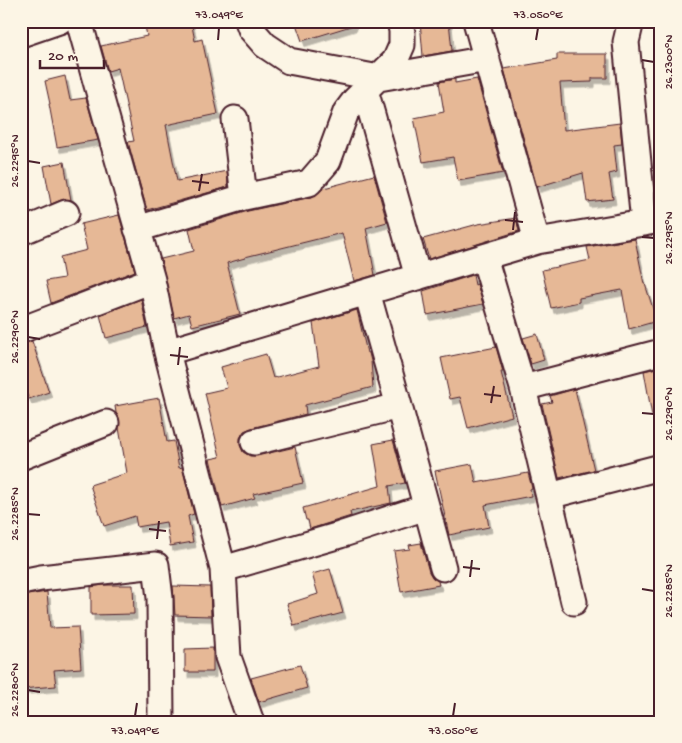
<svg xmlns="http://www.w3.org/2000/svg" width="682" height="743" font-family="'Gochi Hand',sans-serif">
<defs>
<filter id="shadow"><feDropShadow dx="3" dy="5.5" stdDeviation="0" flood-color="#0004"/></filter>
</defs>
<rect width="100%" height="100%" fill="#fcf5e5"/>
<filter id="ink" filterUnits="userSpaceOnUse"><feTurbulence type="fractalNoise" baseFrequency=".02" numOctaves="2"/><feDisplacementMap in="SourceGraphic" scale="10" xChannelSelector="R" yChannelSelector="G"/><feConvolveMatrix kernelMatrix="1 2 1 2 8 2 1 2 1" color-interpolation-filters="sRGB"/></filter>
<g filter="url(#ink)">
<path fill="#e6b896" stroke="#4a1f2b" filter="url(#shadow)" d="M144,21h47l4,20 7,-2 16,75 -52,11 11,56 50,-10 1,16 -81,23 -19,-68 6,-1 -16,-73 -10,3 -7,-25 46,-10z
M295,21h58l1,4 -52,16z
M420,21h29l3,30 -29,5z
M557,54h50v24h-15v4l-32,1 4,47 56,-7 2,21 -8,1 3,27 -8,2 4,25 -26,3 -4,-29 -46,14 -33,-118 53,-9z
M65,76l5,24 16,-2 12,42 -41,7 -8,-43h1l-5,-23z
M455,79v4l22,-4 26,94 -45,8 -5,-24 -30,5 -9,-44 30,-6 -5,-30z
M64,162l7,38h-10l-10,4 -7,-38z
M374,175l13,47 -21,6 9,47 -21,6 -12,-48 -97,24v1l-18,5 13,51 -48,12 -3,-12 -15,4 -13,-59 33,-8 -5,-22 59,-18 64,-14 12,-9z
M119,215l16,56 -84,32 -5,-22 18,-3 -4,-21 27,-7 -6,-26z
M516,218l3,13 -90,28 -6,-20 55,-15z
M635,239l9,45h1l12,37 -28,8 -7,-39 -43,8v4l-28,6 -9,-38 48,-10 -3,-13z
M473,275l2,10 2,-1 6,20 -56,11 -4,-24z
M141,299l6,28 -41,11 -6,-23z
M357,310l10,43h2l2,8 2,26 -68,18 1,9 -55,14 -7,3 -4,7v7l3,7 7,4h7l38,-9 8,36 -50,11 2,4 -33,9 -12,-48 10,-2 -15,-64 22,-5 -6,-21 45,-13 7,24 46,-12 -6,-43z
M537,334l7,26 -13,4 -8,-26z
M32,341l17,51 -20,7 -8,-17v-38z
M496,347l7,25h-2l11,44 -44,12 -8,-31 -10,2 -9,-41z
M661,367v48l-9,1 -8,-45z
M575,389l19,81 -35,8 -17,-74 10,-2 -2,-6z
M159,398l8,44 7,-1 5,27 3,-1 12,47 -6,2 5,26 -23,4 -4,-24 -29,5 -2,-11 -31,10 -14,-41 37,-12 -8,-45v-10l-3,-5 -1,-7z
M393,440l12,43 -16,3 2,17 -41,9 1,4 -41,13 -2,-9h-2l-3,-12 77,-22 -7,-42z
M472,464l4,19 52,-10 4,15 -2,1 1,7 -46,9 4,22 -40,8 -14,-64z
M421,543l8,29 4,6 5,3 1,4 -38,7 -7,-41 16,-2 -1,-4z
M330,569l13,44 -49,13 -7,-22 31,-10 -6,-20z
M103,585h30l1,29 -43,1v-28z
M173,586l37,1 1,29 -36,-1z
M47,592l3,36 28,-1 3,41 -27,2 2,16 -35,3v-93z
M213,648v24h-28v-23z
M300,665l7,23 -48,14 -8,-24z"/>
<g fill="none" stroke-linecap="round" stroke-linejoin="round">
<g stroke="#4a1f2b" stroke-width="29">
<path id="minor" d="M79,21l73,259
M248,21l3,8 14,16 24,16 90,17 108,-19
M476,21l61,220
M631,21l-5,21 18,181
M21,34l38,-13
M365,90l53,187
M235,119l9,78
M137,229l107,-32 65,-14 19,-22 18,-49 9,-12 40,-39 7,-16v-14l-2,-10
M21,232l45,-19
M484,257l39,131 51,214
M21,330l131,-50 15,72 56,217 5,88 23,65
M167,352l370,-111 124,-21
M523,388l138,-36
M399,406l44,162
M254,442l145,-36 -32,-114
M21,457l85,-34
M549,496l112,-29
M223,569l117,-34 86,-28
M21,582l20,-4 115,-13 4,33 1,124"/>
</g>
<use href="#minor" stroke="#fcf5e5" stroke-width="25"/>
</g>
</g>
<path fill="none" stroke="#4a1f2b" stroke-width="2" d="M218,40l1,-12M536,40l2,-12M642,60l12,2M28,161l12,2M192,181l17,2M199,191l3,-17M505,220l18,2M513,230l2,-18M642,237l12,1M28,337l12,2M170,355l18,2M178,365l2,-18M484,394l17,2M491,403l3,-17M642,413l12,1M28,514l12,1M149,529l17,2M157,539l2,-18M463,567l17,2M470,577l2,-17M642,589l12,2M28,690l12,2M135,716l2,-13M453,716l2,-13"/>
<rect width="682" height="743" fill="none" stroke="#fcf5e5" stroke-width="55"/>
<path d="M40 60v8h64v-8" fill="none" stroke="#4a1f2b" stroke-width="2.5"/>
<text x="48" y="60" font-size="15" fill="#4a1f2b" stroke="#fcf5e5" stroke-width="4" paint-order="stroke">20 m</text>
<rect x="28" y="28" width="626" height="688" fill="none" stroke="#4a1f2b" stroke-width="2"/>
<g font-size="12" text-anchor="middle" fill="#4a1f2b">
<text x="219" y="18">73.049°E</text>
<text x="538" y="18">73.050°E</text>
<text transform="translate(668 62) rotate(-90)" y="4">26.2300°N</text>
<text transform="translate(14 161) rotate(-90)" y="4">26.2295°N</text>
<text transform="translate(668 238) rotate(-90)" y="4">26.2295°N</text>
<text transform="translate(14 337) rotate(-90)" y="4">26.2290°N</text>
<text transform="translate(668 414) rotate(-90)" y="4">26.2290°N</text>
<text transform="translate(14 514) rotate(-90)" y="4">26.2285°N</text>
<text transform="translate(668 591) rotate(-90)" y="4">26.2285°N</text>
<text transform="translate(14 690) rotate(-90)" y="4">26.2280°N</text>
<text x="135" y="734">73.049°E</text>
<text x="453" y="734">73.050°E</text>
</g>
</svg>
